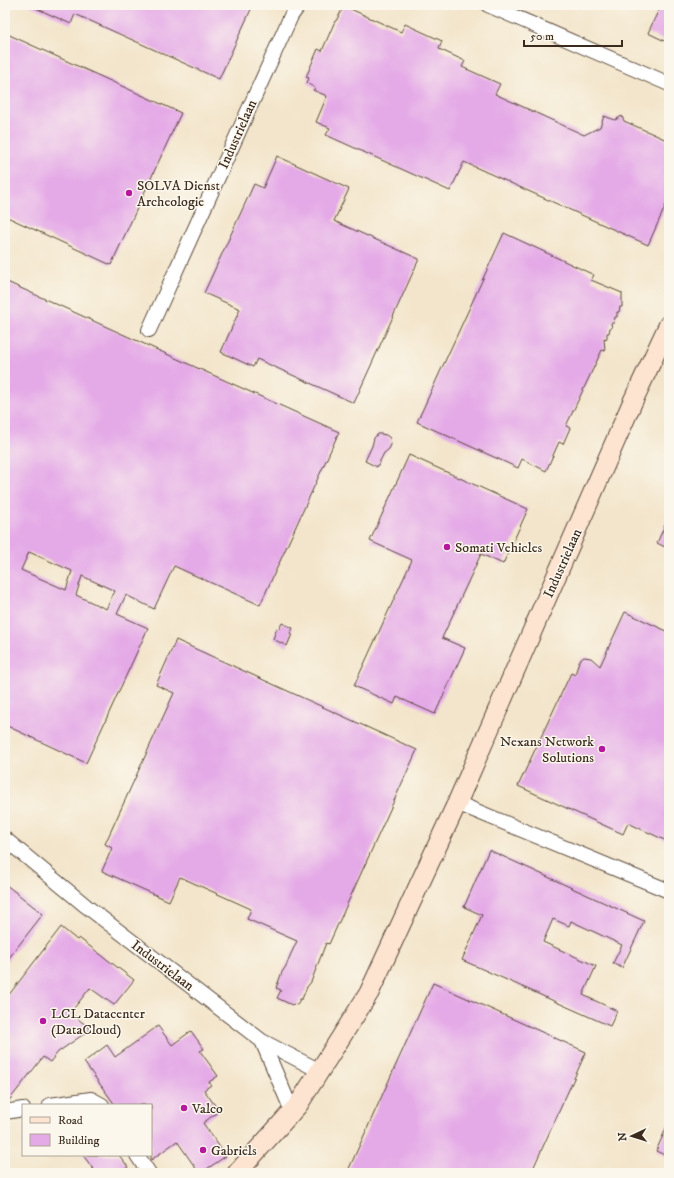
<svg xmlns="http://www.w3.org/2000/svg" width="674" height="1178" font-family="'IM FELL DW Pica',serif">
<rect width="100%" height="100%" fill="#fbf7ec"/>
<filter id="ink" filterUnits="userSpaceOnUse"><feTurbulence type="fractalNoise" baseFrequency=".025" numOctaves="2"/><feDisplacementMap in="SourceGraphic" scale="8" xChannelSelector="R" yChannelSelector="G"/><feConvolveMatrix kernelMatrix="1 2 1 2 8 2 1 2 1" color-interpolation-filters="sRGB"/></filter>
<filter id="wash" filterUnits="userSpaceOnUse"><feTurbulence type="fractalNoise" baseFrequency=".012" numOctaves="4" result="noise"/><feDisplacementMap in="SourceGraphic" scale="16" xChannelSelector="R" yChannelSelector="G"/><feGaussianBlur stdDeviation="0.9" result="paint"/><feColorMatrix in="noise" values="0 0 0 0 0 0 0 0 0 0 0 0 0 0 0 0 0 1.4 0 .05"/><feComposite in="paint" operator="in"/></filter>
<g filter="url(#wash)">
<rect width="100%" height="100%" fill="#f3e5cb"/>
<g id="blocks">
<path fill="#e4a9e7" fill-rule="evenodd" d="M29,5h224l-34,74 -144,-65 -4,10z
M661,5h8v38l-21,-10z
M344,6l57,26 4,-8 37,17 -3,8 26,12 -3,6 38,17 -5,10 89,41 16,-8 4,-11 11,4 7,-4 2,5 45,20v57l-21,47 -184,-83 -14,29 -124,-56 4,-7 -14,-6 11,-26 -14,-6 2,-2 -8,-5 2,-5 -3,-1 12,-28 4,2 13,-30h1z
M5,33l176,80 -70,152 -106,-49z
M277,156l72,33 -15,32 85,38 -65,144 -97,-44 -4,8 -32,-15 19,-43 -36,-16 50,-109 9,4z
M504,233l90,42 -3,5 31,13v14h-2l-1,5h-2v5h-2l-1,6h-3l1,5h-2l-1,5h-2v6l-3,-1 1,13 -3,-1 -36,76 4,2 -7,16 -4,-2 -13,29 -24,-12 -4,9 -101,-46z
M5,281l334,151 -79,173 -86,-39 -20,43 -28,-14 -9,19 31,14 -62,135 -81,-38zM29,552l43,19 -6,19 -45,-20zM82,576l33,15 -9,18 -30,-14z
M381,434l5,1 4,3 1,7 -2,4 -5,4 -7,14 -12,-6 7,-15 2,-8 4,-4z
M409,455l119,54 -25,55 -22,-10 -39,84 23,10 -30,66 -38,-17 -3,7 -40,-18 58,-126 -42,-19z
M669,516v33l-12,-6z
M625,612l44,20v210l-41,-19 -5,11 -105,-48 53,-113 4,2 4,-14 5,-4 7,1 9,8z
M282,623l11,5 -3,6h2l-5,12 -14,-7 4,-11 2,1z
M176,640l241,110 -88,194 -3,-1 -15,39 -4,5 -5,12h-2l-3,6 -4,-1 -1,1 -15,-7 4,-8 -5,-2 6,-16 4,-6 4,-10 7,-15 -50,-22 4,-10 -71,-32 -11,24 -67,-30 10,-23 -7,-4 69,-151 -18,-8z
M489,850l155,71 -22,47 -9,-5 9,-18 -51,-24 -2,5 -16,-7 -10,23 53,24 -13,29 34,16 -7,15 -148,-66 20,-45 -18,-8z
M5,884l38,30 -38,49z
M61,927l16,13 2,-2 55,42 -20,25 -24,-17 -20,25 21,16 -33,23 -8,10 -7,-5 -36,46h-2v-103z
M433,983l153,69 -55,121h-184z
M158,1026l14,19 19,-14 13,18 -4,2 18,25 -9,6 2,3 -7,5 15,21 -16,12 23,33 -25,17h-2l-22,-32 -26,19v-55h-36l-31,-43 23,-17 8,12z
M669,1122v35l-13,-6z
M83,1155h36l9,12 -8,6h-24z"/>
</g>
</g>
<g filter="url(#ink)">
<use href="#blocks" fill-opacity="0" stroke="#574638" stroke-width="1"/>
<g fill="none" stroke-linecap="round" stroke-linejoin="round">
<g stroke="#574638" stroke-width="16">
<path id="street" d="M488,5l181,79
M149,330l142,-314 8,-11
M457,803l212,88
M5,839l81,67 176,135 30,70
M262,1041l58,30
M50,1105l41,-6 11,6
M5,1112l18,-3
M137,1155l12,18"/>
</g>
<g stroke="#574638" stroke-width="21">
<path id="secondary" d="M237,1173l61,-68 71,-112 88,-190 175,-400 37,-79"/>
</g>
<use href="#street" stroke="#fff" stroke-width="14"/>
<use href="#secondary" stroke="#fde4d1" stroke-width="19"/>
</g>
</g>
<g fill="#b5179e" stroke="#fbf7ec" stroke-width="1.5">
<circle cx="129" cy="193" r="4"/>
<circle cx="447" cy="547" r="4"/>
<circle cx="602" cy="749" r="4"/>
<circle cx="43" cy="1021" r="4"/>
<circle cx="184" cy="1108" r="4"/>
<circle cx="203" cy="1150" r="4"/>
</g>
<g text-anchor="middle" stroke-width="3" stroke-linejoin="round" paint-order="stroke">
<g font-size="14" fill="#3b2a1e" stroke="#fbf7ec">
<text transform="translate(237 134) rotate(-66)" y="5">Industrielaan</text>
<text transform="translate(562 563) rotate(-66)" y="5">Industrielaan</text>
<text transform="translate(163 965) rotate(37)" y="5">Industrielaan</text>
</g>
<g font-size="14" fill="#3b2a1e" stroke="#fbf7ec" text-anchor="start">
<text x="137" y="190">SOLVA Dienst<tspan x="137" dy="16">Archeologie</tspan></text>
<text x="455" y="552">Somati Vehicles</text>
<text x="594" y="746" text-anchor="end">Nexans Network<tspan x="594" dy="16">Solutions</tspan></text>
<text x="51" y="1018">LCL Datacenter<tspan x="51" dy="16">(DataCloud)</tspan></text>
<text x="192" y="1113">Valco</text>
<text x="211" y="1155">Gabriels</text>
</g>
</g>
<rect width="674" height="1178" fill="none" stroke="#fbf7ec" stroke-width="20"/>
<rect x="22" y="1104" width="130" height="52" fill="#fbf7ec" stroke="#aea59a"/>
<rect x="30" y="1117" width="20" height="6" fill="#fde4d1" stroke="#aea59a"/>
<text x="58" y="1124" font-size="12" fill="#3b2a1e">Road</text>
<rect x="30" y="1134" width="20" height="12" fill="#e4a9e7" stroke="#aea59a"/>
<text x="58" y="1144" font-size="12" fill="#3b2a1e">Building</text>
<g transform="translate(632 1136) rotate(266)" stroke="#fbf7ec" stroke-width="3" paint-order="stroke">
<path d="M0-3L7 15L0 10L-7 15Z" fill="#3b2a1e"/>
<text y="-6" font-size="11" font-weight="bold" text-anchor="middle" fill="#3b2a1e">N</text>
</g>
<path d="M524 40v6h98v-6" fill="none" stroke="#3b2a1e" stroke-width="2"/>
<text x="530" y="40" font-size="12" fill="#3b2a1e" stroke="#fbf7ec" stroke-width="3" paint-order="stroke">50 m</text>
</svg>
